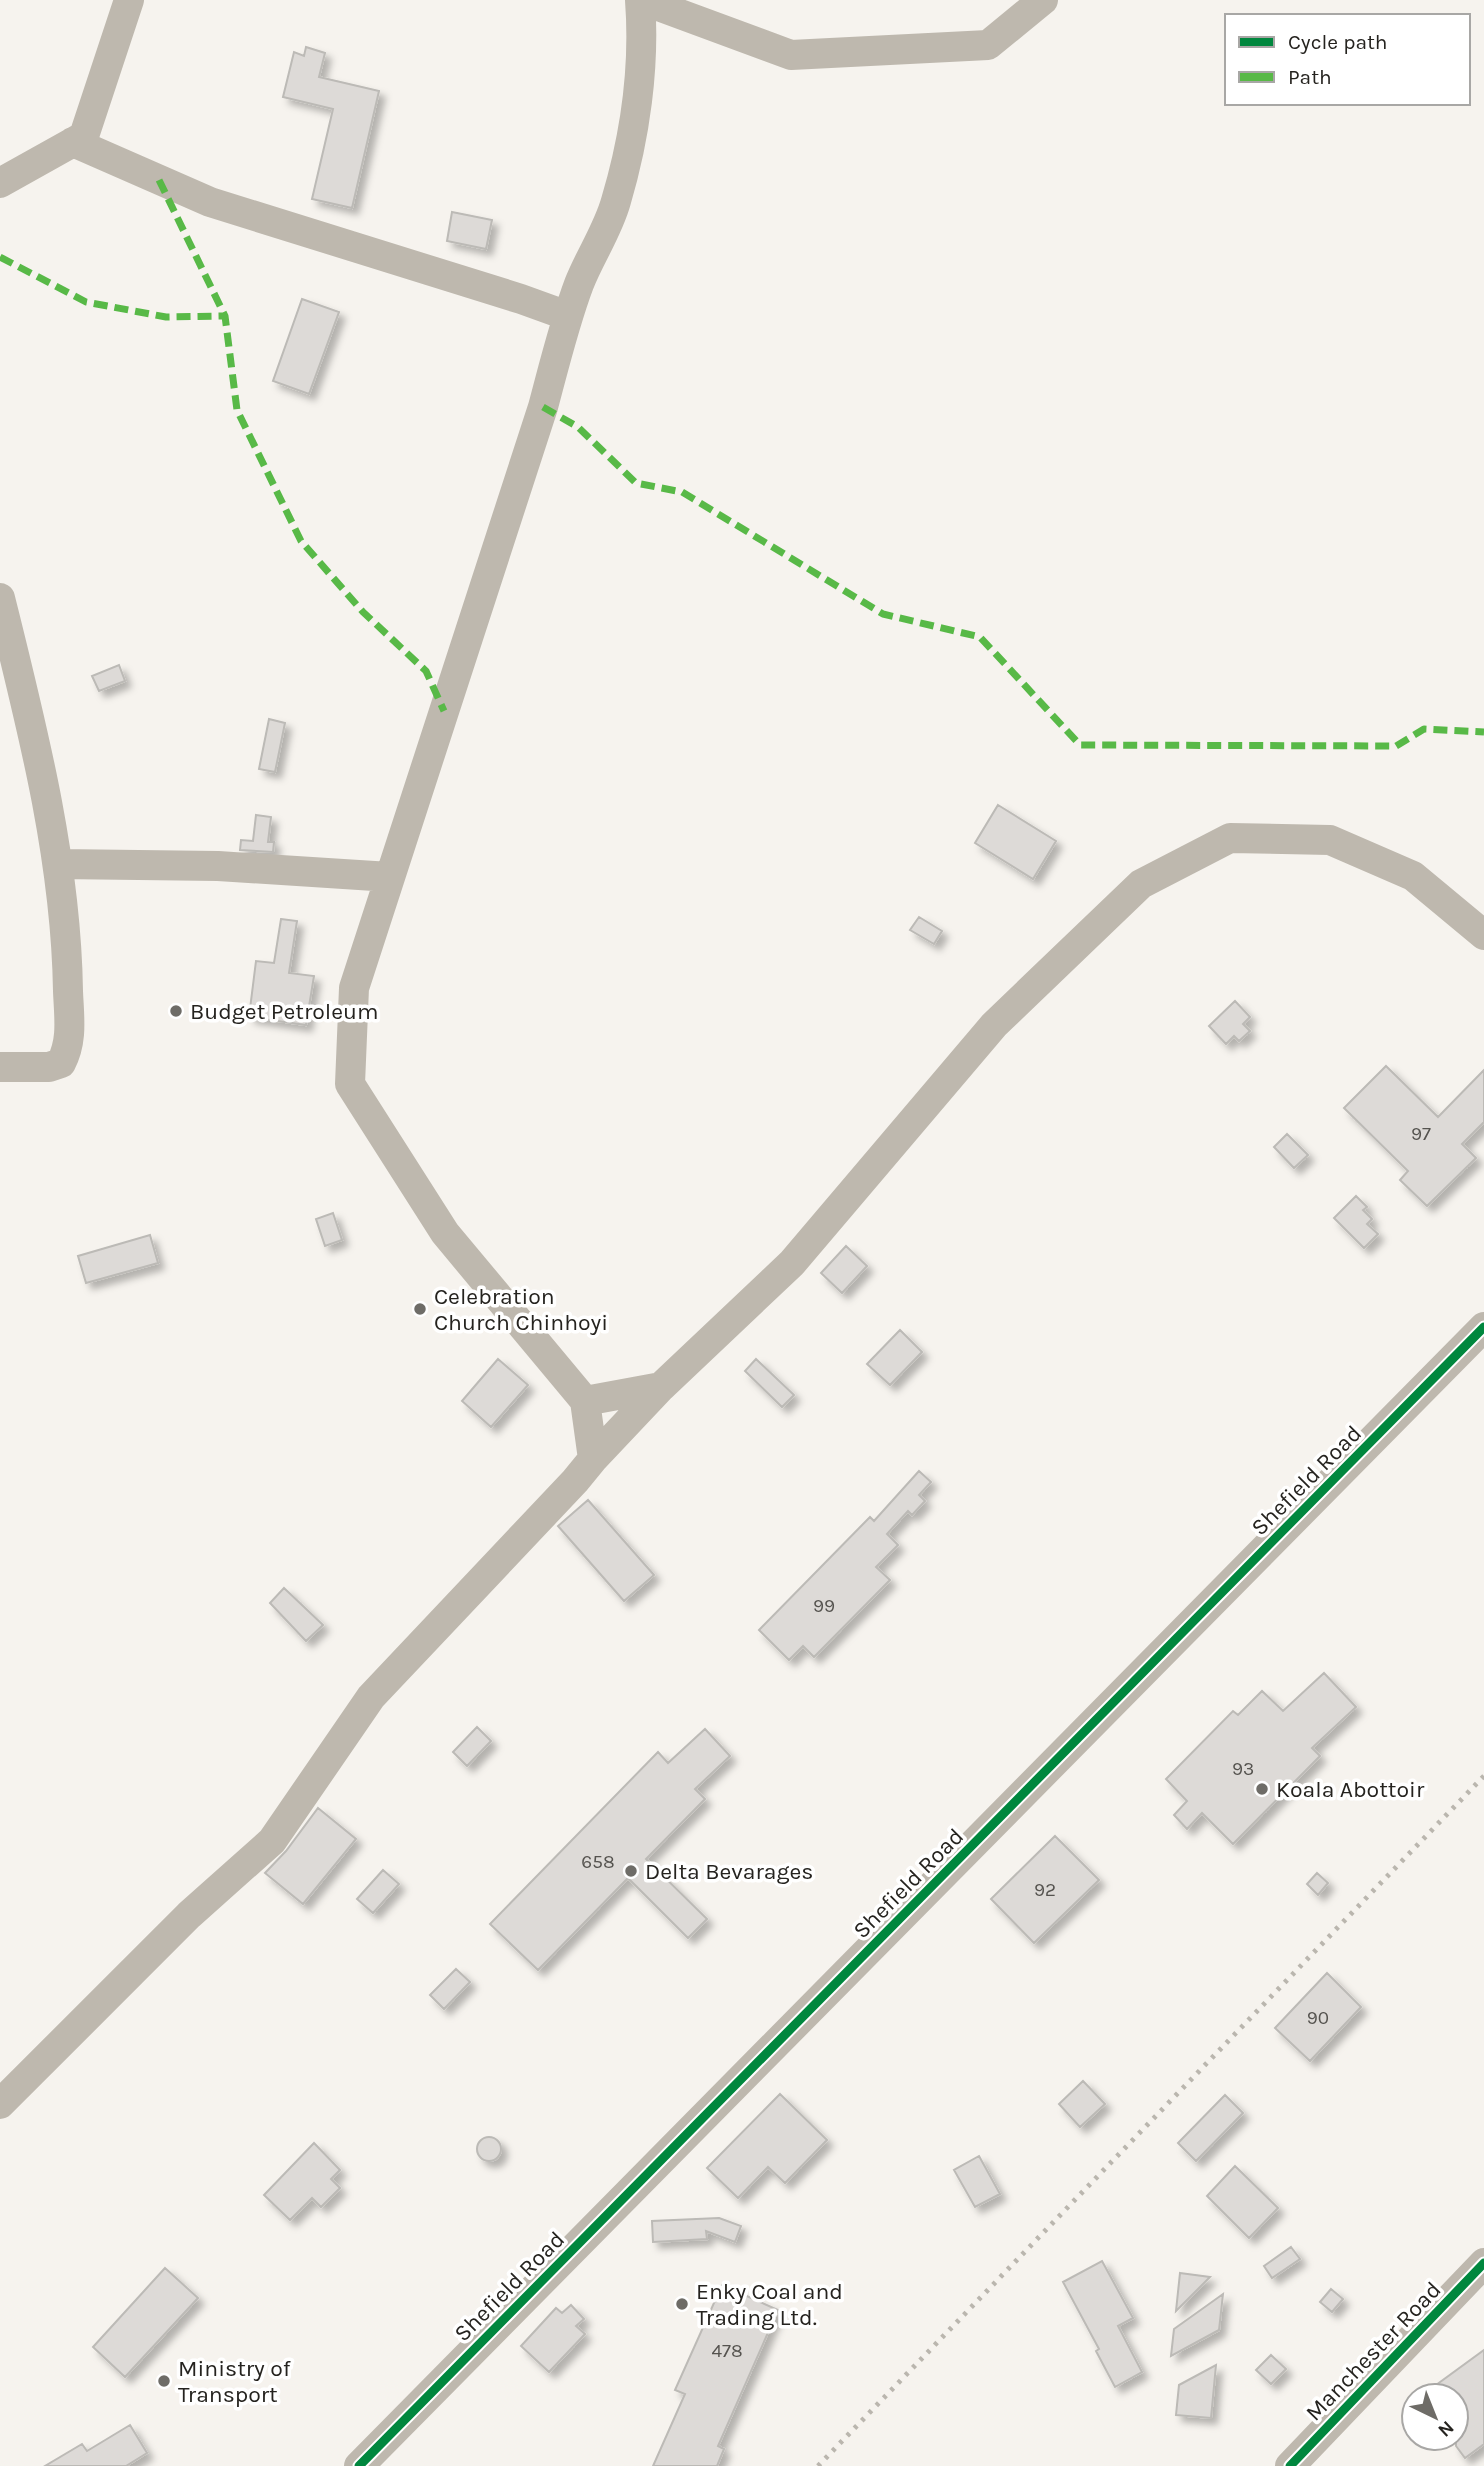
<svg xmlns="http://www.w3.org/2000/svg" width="1484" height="2466" font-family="Karla,sans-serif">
<defs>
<filter id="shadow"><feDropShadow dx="6" dy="6" stdDeviation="3.5" flood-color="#0004"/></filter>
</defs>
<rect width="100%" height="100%" fill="#f6f3ee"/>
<path fill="#dddad7" stroke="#bcbab6" stroke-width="2" filter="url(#shadow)" d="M306,47l19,6 -6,24 60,14 -27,117 -40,-9 21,-90 -50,-12 11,-45 10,4z
M452,212l40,8 -6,29 -39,-8z
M302,299l37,13 -30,82 -36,-13z
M119,665l6,16 -26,10 -7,-15z
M269,719l16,4 -10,49 -16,-3z
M998,805l58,36 -23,38 -58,-36z
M256,815l15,2 -3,25h6l-1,10 -33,-2 1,-10 12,1z
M919,917l23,14 -8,13 -24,-14z
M281,919l16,2 -8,52 25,3 -8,49 -57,-8 7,-56 18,2z
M1235,1001l15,16 -7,7 7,7 -11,10 -5,-5 -8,8 -17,-18z
M1386,1066l52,51 46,-47v52l-22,22 14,14 -49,48 -27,-26 8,-9 -64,-63z
M1287,1134l21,21 -14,13 -20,-21z
M1356,1196l11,11 -4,3 9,9 -5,5 11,10 -14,14 -30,-30z
M333,1213l9,27 -17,6 -9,-27z
M150,1235l8,28 -72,20 -8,-27z
M846,1246l21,20 -25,27 -21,-20z
M900,1330l22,22 -32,33 -23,-21z
M498,1359l30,26 -37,42 -29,-26z
M756,1359l38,36 -12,12 -37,-36z
M919,1471l12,11 -12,13 6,6 -13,14 -4,-4 -21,23 11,11 -22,22 14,13 -76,77 -11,-11 -14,14 -30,-30 111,-113 4,4z
M588,1500l66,75 -30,26 -66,-75z
M284,1588l39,37 -17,16 -36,-38z
M1324,1673l32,34 -44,41 8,8 -87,88 -31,-31 -15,16 -13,-14 13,-14 -21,-22 67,-68 5,4 24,-24 21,20z
M477,1727l14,14 -24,25 -14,-14z
M705,1729l25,27 -35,33 10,10 -59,60 61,60 -19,19 -60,-60 -90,92 -48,-46 168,-172 10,11z
M318,1808l38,31 -53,65 -38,-31 21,-22z
M1055,1836l44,44 -65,63 -43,-44z
M383,1870l16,14 -26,29 -16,-14z
M1317,1873l11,10 -10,12 -11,-11z
M456,1969l14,13 -26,27 -14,-14z
M1327,1973l34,34 -51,54 -35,-33z
M1083,2081l22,23 -25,23 -21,-23z
M780,2094l47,46 -42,43 -17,-16 -30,31 -31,-30z
M1225,2095l18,18 -47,48 -18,-18z
M477 2149a12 12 0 1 1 24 0a12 12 0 1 1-24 0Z
M314,2143l26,27 -9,9 9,9 -19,19 -9,-9 -22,22 -26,-25z
M979,2156l21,38 -25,13 -21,-37z
M1235,2166l43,42 -29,30 -42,-42z
M719,2218l22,8 -6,16 -29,-11 1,8 -54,3 -1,-21z
M1291,2247l9,12 -28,19 -8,-12z
M1102,2261l31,57 -15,8 24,46 -27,15 -19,-36 3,-2 -36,-67z
M165,2268l33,30 -73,79 -32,-30z
M1180,2273l30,4 -34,34z
M722,2285l56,25 -60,136 6,3 -7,17h-64l32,-72 -10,-4z
M1331,2289l12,10 -11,13 -12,-10z
M1223,2294l-4,36 -48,26 3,-27z
M571,2305l13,14 -8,7 9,8 -36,38 -28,-26 35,-38 6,5z
M1484,2350v94l-19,14 -9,-12v-50h-35z
M1271,2355l15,14 -15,15 -15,-14z
M1216,2365l-5,53 -35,-3 3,-30z
M130,2425l17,28 -21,13h-81l37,-22 5,7z"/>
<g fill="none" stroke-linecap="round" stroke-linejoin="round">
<path stroke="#beb8ae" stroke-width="30" d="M640,0c5,66 -5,137 -24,201 -8,29 -26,55 -37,83 -15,40 -25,82 -36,123l-189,581 -4,96 95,149 140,168 76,-14 131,-124 202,-238 147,-141 89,-46 100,2 83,36 71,59
M642,0l149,55 197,-10 55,-45
M73,142l137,60 311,97 47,17
M0,183l84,-47 45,-136
M0,598c32,129 66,260 68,393 1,26 5,49 -7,72l-12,4h-49
M59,864l159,2 172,11
M593,1459l68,-72
M0,2104l189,-189 83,-74 99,-144 204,-216 18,-22 -8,-58
M359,2466l1125,-1139
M1290,2466l194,-203"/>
<path stroke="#bab6ae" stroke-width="5" stroke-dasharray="3.5 7" stroke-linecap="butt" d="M818,2466l666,-690"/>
<path stroke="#58b947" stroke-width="7" stroke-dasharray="14 7" stroke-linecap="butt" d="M159,180l66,136 12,94 64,131 62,71 63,59 18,40
M0,257l86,45 80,15 59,-1
M543,407l35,20 58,56 46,9 201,122 97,23 100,108 316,1 28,-17 60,3"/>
<g stroke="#fff" stroke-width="13">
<path id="cycleway" d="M359,2466l1125,-1139
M1290,2466l194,-203"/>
</g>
<use href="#cycleway" stroke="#00873e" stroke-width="9"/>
</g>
<g fill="#6e6c67" stroke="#fff" stroke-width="2.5">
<circle cx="176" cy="1011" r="7"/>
<circle cx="420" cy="1309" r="7"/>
<circle cx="1262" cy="1789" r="7"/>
<circle cx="631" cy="1871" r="7"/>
<circle cx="682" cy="2304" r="7"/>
<circle cx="164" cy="2381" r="7"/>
</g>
<g text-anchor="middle" stroke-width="7" stroke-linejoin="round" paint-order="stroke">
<g font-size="19" fill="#55534f">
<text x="1421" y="1140">97</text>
<text x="824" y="1612">99</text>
<text x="1243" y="1775">93</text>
<text x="598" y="1868">658</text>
<text x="1045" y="1896">92</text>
<text x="1318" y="2024">90</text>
<text x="727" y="2357">478</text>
</g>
<g font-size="23" fill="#25231f" stroke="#fff" text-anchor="start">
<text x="190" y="1019">Budget Petroleum</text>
<text x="434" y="1304">Celebration<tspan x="434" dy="26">Church Chinhoyi</tspan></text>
<text x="1276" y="1797">Koala Abottoir</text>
<text x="645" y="1879">Delta Bevarages</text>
<text x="696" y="2299">Enky Coal and<tspan x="696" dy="26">Trading Ltd.</tspan></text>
<text x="178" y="2376">Ministry of<tspan x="178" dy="26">Transport</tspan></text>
</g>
<g font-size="23" fill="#25231f" stroke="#fff">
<text transform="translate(1306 1480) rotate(-45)" y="8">Shefield Road</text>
<text transform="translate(908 1883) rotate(-45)" y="8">Shefield Road</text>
<text transform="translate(509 2286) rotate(-45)" y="8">Shefield Road</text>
<text transform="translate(1373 2351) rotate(-46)" y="8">Manchester Road</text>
</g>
</g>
<rect x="1225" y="14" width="245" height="91" fill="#ffffff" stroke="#a8a7a5" stroke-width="2"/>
<rect x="1239" y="37" width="35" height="10" fill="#00873e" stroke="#a8a7a5" stroke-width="2"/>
<text x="1288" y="49" font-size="21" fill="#25231f">Cycle path</text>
<rect x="1239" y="72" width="35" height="10" fill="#58b947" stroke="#a8a7a5" stroke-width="2"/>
<text x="1288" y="84" font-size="21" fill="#25231f">Path</text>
<g transform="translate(1435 2417) rotate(137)"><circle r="33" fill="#ffffff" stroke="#a8a7a5" stroke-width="2"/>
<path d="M0-5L12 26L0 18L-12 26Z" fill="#6e6c67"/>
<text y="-10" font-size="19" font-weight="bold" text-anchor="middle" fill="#25231f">N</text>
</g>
</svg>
